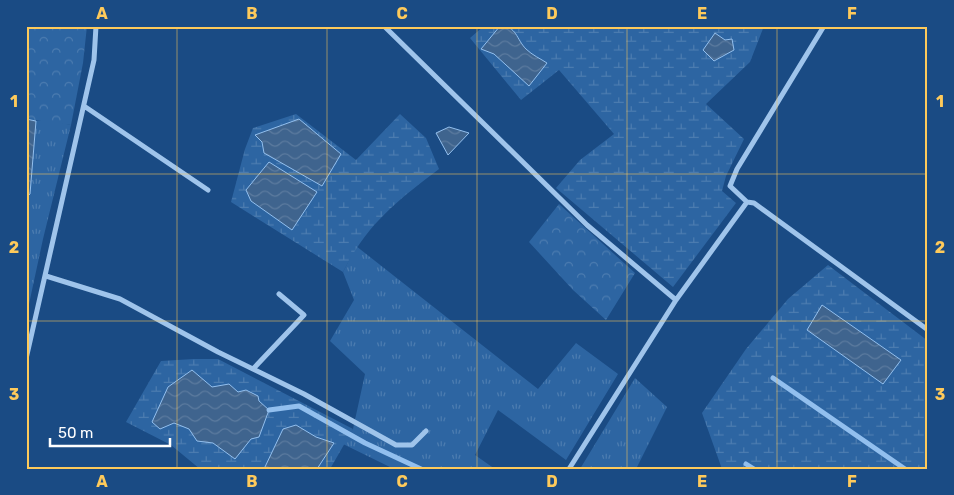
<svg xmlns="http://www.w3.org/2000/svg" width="954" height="495" font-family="Rubik,sans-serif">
<defs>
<pattern id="grass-tufts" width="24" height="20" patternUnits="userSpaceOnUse" patternTransform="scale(1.25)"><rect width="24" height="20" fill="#2d65a2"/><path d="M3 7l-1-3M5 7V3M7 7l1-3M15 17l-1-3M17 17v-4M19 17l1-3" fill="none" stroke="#4c7cb0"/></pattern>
<pattern id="forest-crowns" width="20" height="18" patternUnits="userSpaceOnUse" patternTransform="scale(1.25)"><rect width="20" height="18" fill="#2d65a2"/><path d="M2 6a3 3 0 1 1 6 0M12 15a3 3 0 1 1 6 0" fill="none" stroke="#4c7cb0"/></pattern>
<pattern id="wetland-marsh" width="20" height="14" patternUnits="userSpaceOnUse" patternTransform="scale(1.25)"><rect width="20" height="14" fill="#2d65a2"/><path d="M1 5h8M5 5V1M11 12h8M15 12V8" fill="none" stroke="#4c7cb0"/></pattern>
<pattern id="water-waves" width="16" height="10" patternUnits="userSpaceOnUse" patternTransform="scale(1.25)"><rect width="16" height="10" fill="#3f648e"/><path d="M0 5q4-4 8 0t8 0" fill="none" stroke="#5c7b9f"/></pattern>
</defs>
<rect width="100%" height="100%" fill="#1a4b84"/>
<path fill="url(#grass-tufts)" d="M36,121h16l19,4 -28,114 -17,79v-120l4,-5z
M356,246l182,143 38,-46 42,31 -52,86 -68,-50 -23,45 20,14h-101l-51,-25 10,-15 12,-55 -35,-33 24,-41 -11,-28z
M635,378l32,29 -30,60 2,2h-59z"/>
<path fill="url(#forest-crowns)" d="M26,26h61l-4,37 -12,62 -45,-6z
M559,204l76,69 -29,47 -33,-30 -44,-48z"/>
<path fill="url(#wetland-marsh)" d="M484,26h280l-14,36 -44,42 38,35 -18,37 -4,15 14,12 -63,84 -117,-99 24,-28 34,-26 -55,-64 -38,30 -51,-62z
M296,114l60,46 44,-46 26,24 13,31c-42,32 -72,55 -96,103l-112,-70 14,-53 8,-21z
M828,265l100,76v128h-206l-20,-56 44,-64 42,-50z
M194,359h24l135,70 -23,40h-130l-29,-24 -45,-23 35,-61z"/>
<path fill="url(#water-waves)" stroke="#92bfee" d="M500,26c17,0 16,13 26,23 6,6 15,10 21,14l-18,23 -35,-32 -13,-5z
M715,33l10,7 7,-1 2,11 -20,11 -11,-11z
M26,119l10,2 -6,73 -4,4z
M299,119l42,35 -19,32 -58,-33 -2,-11 -7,-7z
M449,127l20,6 -21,22 -12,-22z
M269,162l48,30 -25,38 -41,-29 -5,-11z
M822,305l79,55 -18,24 -76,-54z
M192,370l20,17 17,-3 9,8 8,-2 12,6 1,5 10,9 -10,27 -8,2 -16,20 -22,-16 -16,-2 -8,-12 -15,-6 -14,6 -8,-7 16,-35z
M296,425l20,12 18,6 -17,26h-53l19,-40z"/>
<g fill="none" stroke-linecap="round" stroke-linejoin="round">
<path stroke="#92bfee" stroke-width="5" d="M773,378l132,91
M269,410l30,-4 66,37 56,26
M746,464l8,5"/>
<path stroke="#9fc4eb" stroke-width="5" d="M384,26l203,199 89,75
M824,26l-87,143 -7,17 17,16 7,1 174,127
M84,106l124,84
M46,276l74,23 98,53 86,42 92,51h16l14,-14
M26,359l68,-299 2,-34
M253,369l51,-54 -25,-21
M569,469l107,-169 71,-98"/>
</g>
<path fill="none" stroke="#feca5b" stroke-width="1" stroke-opacity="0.55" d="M177,26v443M327,26v443M477,26v443M627,26v443M777,26v443M26,174h902M26,321h902"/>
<rect width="954" height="495" fill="none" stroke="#1a4b84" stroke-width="55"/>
<path d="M50 438v8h120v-8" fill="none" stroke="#ffffff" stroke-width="2.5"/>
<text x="58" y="438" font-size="15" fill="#ffffff" stroke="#1a4b84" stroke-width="4" paint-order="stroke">50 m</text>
<rect x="28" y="28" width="898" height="440" fill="none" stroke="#feca5b" stroke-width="2"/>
<g font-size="16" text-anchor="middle" font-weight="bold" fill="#feca5b">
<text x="102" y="19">A</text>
<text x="252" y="19">B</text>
<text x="402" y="19">C</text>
<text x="552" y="19">D</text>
<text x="702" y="19">E</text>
<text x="852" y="19">F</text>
<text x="14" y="107">1</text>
<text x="940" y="107">1</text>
<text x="14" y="253">2</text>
<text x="940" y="253">2</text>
<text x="14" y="400">3</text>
<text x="940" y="400">3</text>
<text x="102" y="487">A</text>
<text x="252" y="487">B</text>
<text x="402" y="487">C</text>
<text x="552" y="487">D</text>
<text x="702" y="487">E</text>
<text x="852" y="487">F</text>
</g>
</svg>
